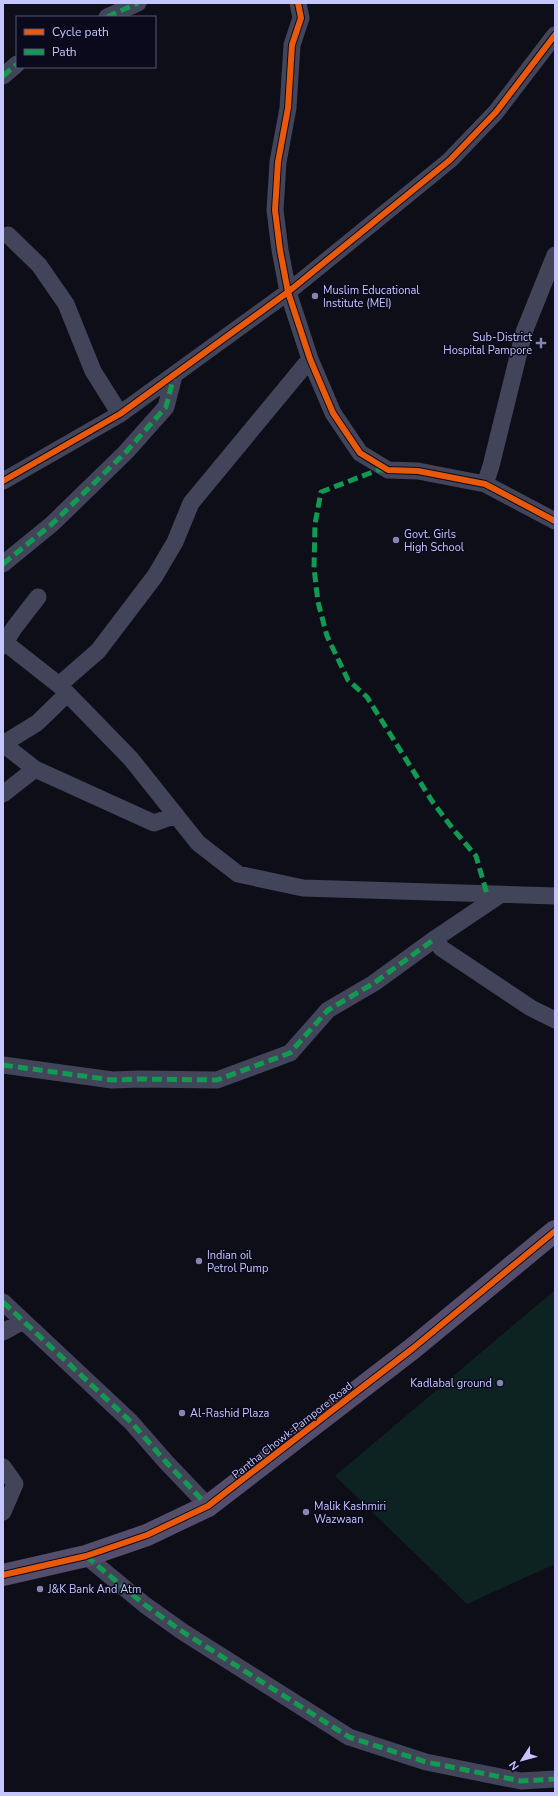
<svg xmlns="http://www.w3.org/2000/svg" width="558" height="1796" font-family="'Nunito Sans',sans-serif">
<rect width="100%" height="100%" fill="#0e0e18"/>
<path fill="#0d2321" d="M555,1290v274l-88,40 -132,-128z"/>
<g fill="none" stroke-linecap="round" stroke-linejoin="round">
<path stroke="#424459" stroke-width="17" d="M298,3l3,15 -9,27 -4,63 -10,54 -3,48 5,40 8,42 22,67 23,54 27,40 28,17 30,1 67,13 70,37
M107,17l31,-14
M3,76l14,-12
M8,235l31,30 27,39 27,67 27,43
M3,481l117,-67 168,-122 162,-132 46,-48 59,-77
M485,484l6,-18 33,-134 31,-77
M3,564l49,-40 74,-72 40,-45 8,-31
M3,641l56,44 72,74 67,84 40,31 65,14 252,8
M3,646l11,-18 24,-31
M59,685l39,-34 57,-75 20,-34 16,-39 119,-144
M67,694l-30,29 -34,21 32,25 119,54 22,-8
M3,794l32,-25
M500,895l-64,43 5,10 90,60 24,12
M3,1065l109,15 28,-1 77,1 73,-27 38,-43 46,-27 62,-45
M3,1302l128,120 35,40 42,44
M3,1332l20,-11
M3,1467l12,17 -12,28
M86,1556l59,49 38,27 166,105 77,25 95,19 34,-2"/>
<path stroke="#554d6c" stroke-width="22" d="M3,1575l83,-19 61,-21 61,-29 204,-157 143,-118"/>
<path stroke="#139951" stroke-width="5" stroke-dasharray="10 5" stroke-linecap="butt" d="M107,17l31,-14
M3,76l14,-12
M386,470h-8l-57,22 -6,32 -1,44 4,34 9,34 21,44 19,17 65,104 21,28 23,27 11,38
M3,564l49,-40 74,-72 40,-45 8,-31
M3,1065l109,15 28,-1 77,1 73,-27 38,-43 46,-27 62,-45
M3,1302l128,120 35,40 42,44
M86,1556l59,49 38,27 166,105 77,25 95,19 34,-2"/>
<g stroke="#0b0a1c" stroke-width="8">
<path id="cycleway" d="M298,3l3,15 -9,27 -4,63 -10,54 -3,48 5,40 8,42 22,67 23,54 27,40 28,17 30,1 67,13 70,37
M3,481l117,-67 168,-122 162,-132 46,-48 59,-77
M3,1575l83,-19 61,-21 61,-29 204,-157 143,-118"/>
</g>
<use href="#cycleway" stroke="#e8590c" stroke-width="6"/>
</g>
<g fill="#8585ae" stroke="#0b0a1c" stroke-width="1.5">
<circle cx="315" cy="296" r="4"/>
<path d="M539 337h4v4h4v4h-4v4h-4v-4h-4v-4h4z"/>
<circle cx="396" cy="540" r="4"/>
<circle cx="199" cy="1261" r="4"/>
<circle cx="500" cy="1383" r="4"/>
<circle cx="182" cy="1413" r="4"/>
<circle cx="306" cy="1512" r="4"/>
<circle cx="40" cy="1589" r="4"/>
</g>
<g text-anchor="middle" stroke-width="3" stroke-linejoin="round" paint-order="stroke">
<g font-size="11" fill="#c5c5ff" stroke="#0b0a1c" text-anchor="start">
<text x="323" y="294">Muslim Educational<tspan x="323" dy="13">Institute (MEI)</tspan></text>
<text x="532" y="341" text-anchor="end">Sub-District<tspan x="532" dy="13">Hospital Pampore</tspan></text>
<text x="404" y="538">Govt. Girls<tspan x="404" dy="13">High School</tspan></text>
<text x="207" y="1259">Indian oil<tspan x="207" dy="13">Petrol Pump</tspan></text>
<text x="492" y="1387" text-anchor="end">Kadlabal ground</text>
<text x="190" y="1417">Al-Rashid Plaza</text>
<text x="314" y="1510">Malik Kashmiri<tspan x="314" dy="13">Wazwaan</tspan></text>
<text x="48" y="1593">J&amp;K Bank And Atm</text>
</g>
<g font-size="11" fill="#c5c5ff" stroke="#0b0a1c">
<text transform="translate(292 1430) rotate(-38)" y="4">Pantha Chowk-Pampore Road</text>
</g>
</g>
<rect width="558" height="1796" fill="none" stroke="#c5c5ff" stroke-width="8"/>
<rect x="16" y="16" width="140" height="52" fill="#0b0a1c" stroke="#555577"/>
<rect x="24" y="29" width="20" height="6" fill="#e8590c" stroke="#555577"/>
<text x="52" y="36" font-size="12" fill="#c5c5ff">Cycle path</text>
<rect x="24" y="49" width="20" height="6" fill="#139951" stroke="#555577"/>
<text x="52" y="56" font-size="12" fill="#c5c5ff">Path</text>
<g transform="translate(522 1760) rotate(234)" stroke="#0b0a1c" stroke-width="3" paint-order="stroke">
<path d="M0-3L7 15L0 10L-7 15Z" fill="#c5c5ff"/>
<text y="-6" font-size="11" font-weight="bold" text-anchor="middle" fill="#c5c5ff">N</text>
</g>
</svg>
